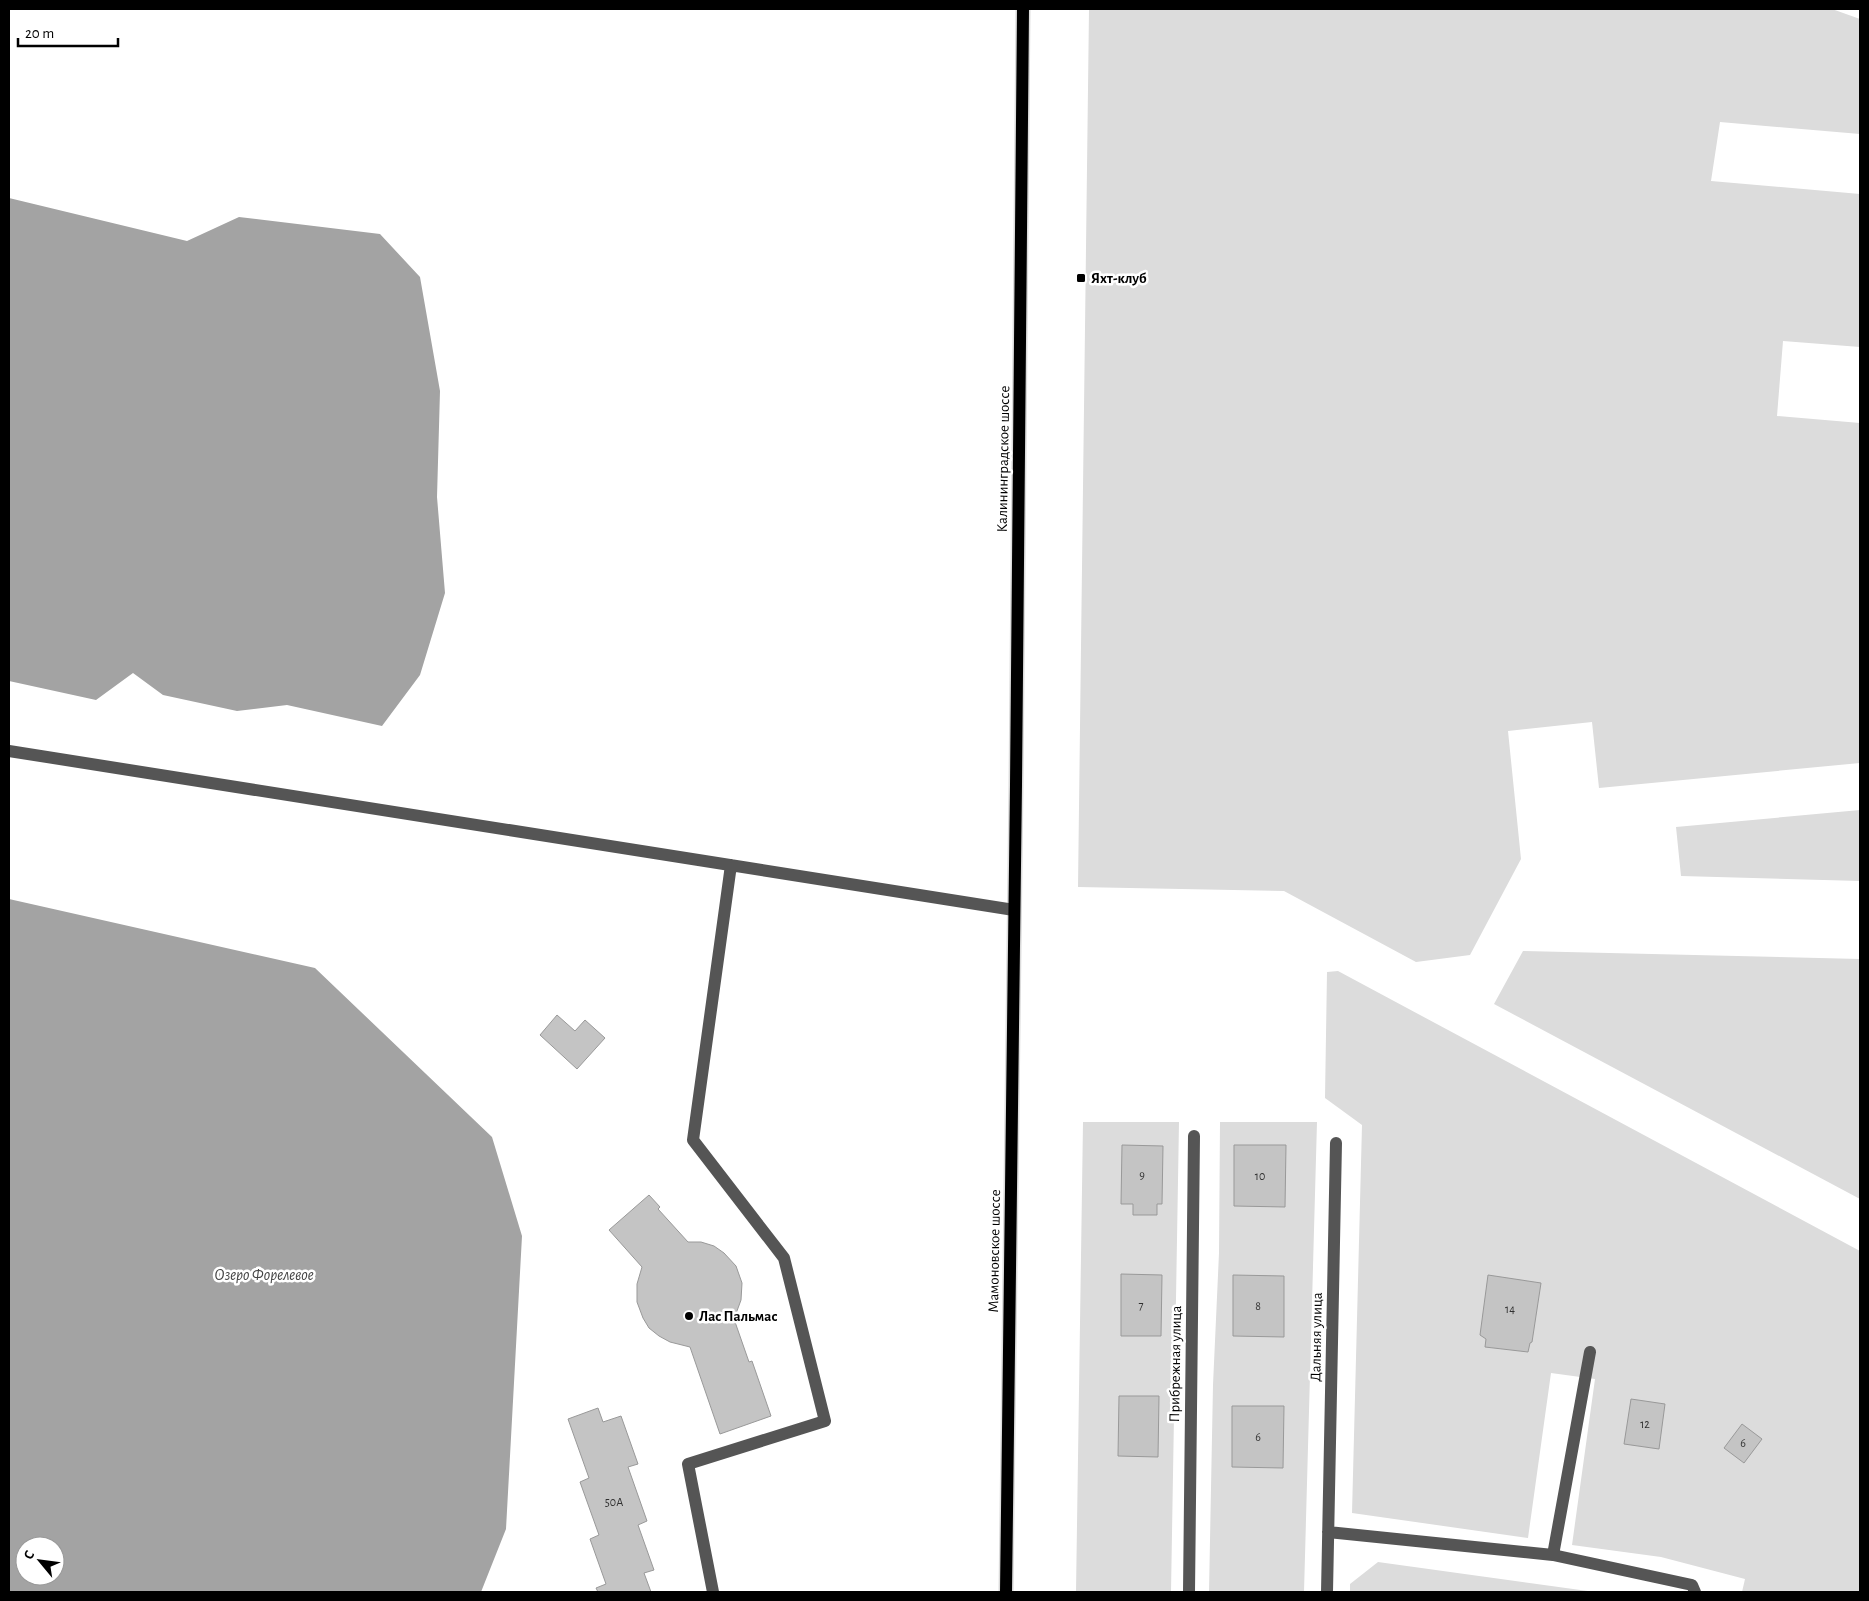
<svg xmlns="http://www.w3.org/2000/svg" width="1869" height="1601" font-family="'Alegreya Sans',sans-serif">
<rect width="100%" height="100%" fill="#fff"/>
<path fill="#dcdcdc" d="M1089,9h743l28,10v115l-140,-12 -9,59 149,13v153l-77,-6 -6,75 83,7v340l-261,25 -7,-66 -84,9 13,128 -51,96 -54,7 -132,-71 -206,-4z
M1860,810v71l-179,-5 -5,-49z
M1523,951l337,8v240l-366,-195z
M1338,971l522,280v341h-118l3,-13 -84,-22 -89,-12 23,-166 -44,-6 -23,165 -176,-25 10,-388 -37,-27 2,-126z
M1083,1122h96l-8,470h-95z
M1220,1122h97l-13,470h-95l4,-207 6,-132z
M1378,1562l217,30h-245v-8z"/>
<path fill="#a3a3a3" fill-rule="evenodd" d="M9,198l178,43 52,-24 141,17 40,43 20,114 -3,106 8,96 -25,82 -38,51 -95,-21 -50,6 -74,-16 -30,-22 -37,27 -87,-19z
M9,899l306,69 177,169 30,99 -16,293 -25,63h-472zM25,1546h30v30h-30z"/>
<path fill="#c4c4c4" stroke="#999" d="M557,1015l18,16 10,-11 20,18 -28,31 -37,-34z
M1122,1145l41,1 -1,58h-5v11h-24v-11h-12z
M1234,1145h52l-1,62 -51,-1z
M649,1195l11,12 -2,2 30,33h13l13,4 10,7 12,13 6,17 -1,17 -7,19 15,43 3,-1 19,55 -51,18 -30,-87 -20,-5 -11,-6 -10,-8 -6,-10 -6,-16v-18l5,-17 -33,-37z
M1121,1274l41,1 -1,61h-40z
M1233,1275l51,1v61l-51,-1z
M1488,1275l53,8 -9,59 -2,1 -2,9 -43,-5 1,-8 -6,-4z
M1119,1396h40l-1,61 -40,-1z
M1631,1399l34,5 -6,45 -35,-5z
M1232,1406h52l-1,62 -51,-1z
M598,1408l5,14 18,-6 17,48 -10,3 19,54 -9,4 16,45 -10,3 7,19h-53l-2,-4 10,-4 -16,-45 9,-4 -19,-53 9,-4 -21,-59z
M1742,1424l20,15 -18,24 -20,-15z"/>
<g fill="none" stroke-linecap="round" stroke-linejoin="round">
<g stroke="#dbdbdb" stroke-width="15">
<path id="major" d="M1006,1592l10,-807 7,-776"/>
</g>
<path stroke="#555" stroke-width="12" d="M9,751l1005,159
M1328,1532l225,23 139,30 3,7
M1553,1555l37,-203
M713,1592l-25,-128 137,-43 -41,-163 -91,-118 38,-275
M1189,1592l5,-456
M1327,1592l9,-449"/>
<use href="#major" stroke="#000" stroke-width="12"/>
</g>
<g fill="#000" stroke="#fff" stroke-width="2">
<rect x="1076" y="273" width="10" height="10" rx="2.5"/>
<circle cx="689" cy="1316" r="5"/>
</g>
<g text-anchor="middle" stroke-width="5" stroke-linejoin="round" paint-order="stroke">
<g font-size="12" fill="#313131">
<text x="1142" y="1179">9</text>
<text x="1260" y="1180">10</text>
<text x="1141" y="1309">7</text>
<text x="1258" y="1310">8</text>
<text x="1510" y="1313">14</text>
<text x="1645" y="1428">12</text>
<text x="1258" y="1441">6</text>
<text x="1743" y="1447">6</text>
<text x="614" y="1506">50А</text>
</g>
<g font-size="15" font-weight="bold" fill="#000" stroke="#fff" text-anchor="start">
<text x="1091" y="283">Яхт-клуб</text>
<text x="699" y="1321">Лас Пальмас</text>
</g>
<g font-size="15" fill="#000" stroke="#fff">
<text transform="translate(1003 459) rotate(-89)" y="5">Калининградское шоссе</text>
<text transform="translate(994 1251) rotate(-89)" y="5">Мамоновское шоссе</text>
<text transform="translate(1316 1337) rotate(-89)" y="5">Дальняя улица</text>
<text transform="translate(1175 1364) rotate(-89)" y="5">Прибрежная улица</text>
</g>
<g font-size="16" font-style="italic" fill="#444" stroke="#fff">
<text x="264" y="1280">Озеро Форелевое</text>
</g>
</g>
<rect width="1869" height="1601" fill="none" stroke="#000000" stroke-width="20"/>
<g transform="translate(40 1561) rotate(299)"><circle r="24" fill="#ffffff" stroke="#999999"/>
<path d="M0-4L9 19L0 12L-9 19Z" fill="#000000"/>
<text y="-8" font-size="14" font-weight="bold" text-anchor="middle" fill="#000000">С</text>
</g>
<path d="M18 38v8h100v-8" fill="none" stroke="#000000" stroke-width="2.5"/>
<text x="25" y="38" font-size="15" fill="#000000" stroke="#ffffff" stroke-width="4" paint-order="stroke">20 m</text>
</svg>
